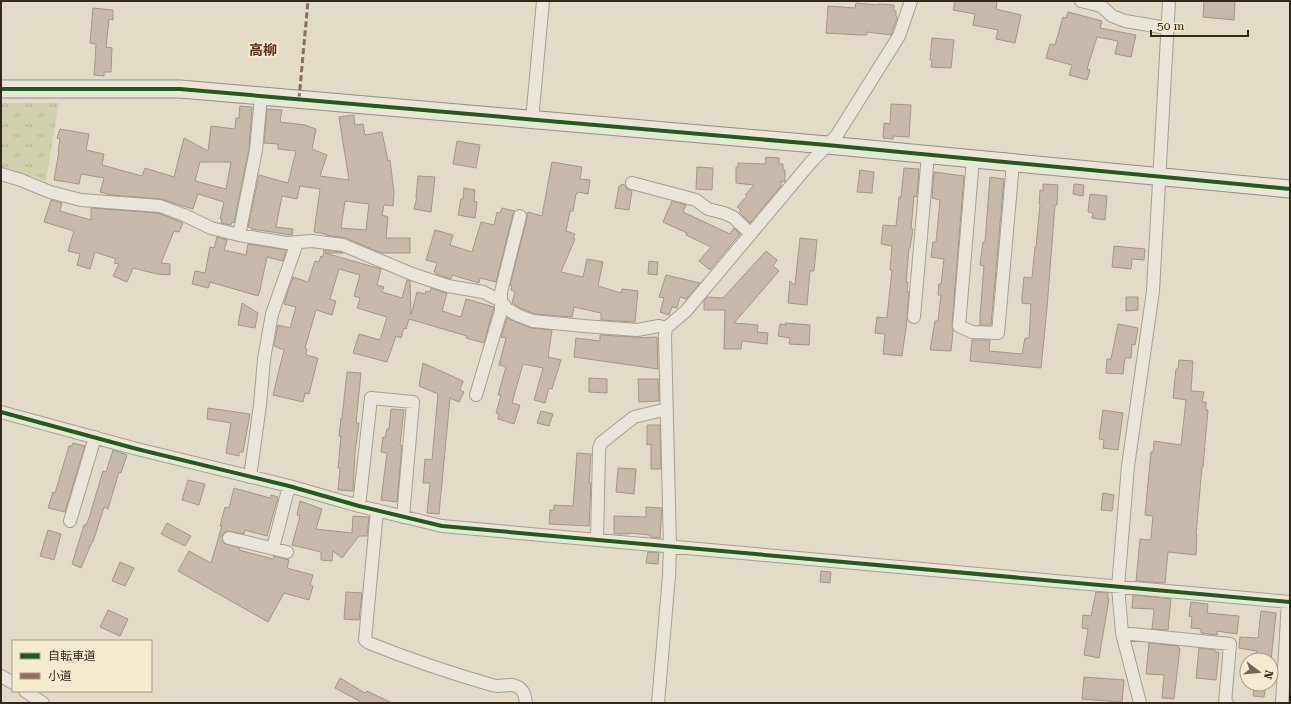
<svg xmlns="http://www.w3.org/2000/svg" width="1291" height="704" font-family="'Roboto Serif','Noto Sans JP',serif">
<defs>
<pattern id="park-tufts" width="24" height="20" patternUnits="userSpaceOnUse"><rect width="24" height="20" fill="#d1d2ab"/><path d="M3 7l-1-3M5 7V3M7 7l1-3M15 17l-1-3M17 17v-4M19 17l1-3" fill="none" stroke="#b4b493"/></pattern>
</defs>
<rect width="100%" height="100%" fill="#e2dbc8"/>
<path fill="url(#park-tufts)" d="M1,103h58l-13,78 -45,-14z"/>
<path fill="#c6b9aa" stroke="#a29789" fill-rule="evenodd" d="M955,1h42l-1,8 25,6 -6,28 -19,-4 2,-9 -25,-5 2,-11 -22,-4z
M1204,1h31l-1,19 -31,-3z
M856,3l22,2v-1l16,1v6h2v5l1,1v1l-6,17 -24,-3v3h-7l-34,-2 2,-27 27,2z
M93,8l20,2v10l-4,-1 -3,28 6,1 -1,24h-7v4l-10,-1 2,-31 -6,-1z
M1068,12l34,9 -2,7 36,7 -5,22 -16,-3 3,-13 -21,-4 -10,32 3,1 -3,10 -18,-5 3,-10 -26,-7 4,-14 5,1 8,-28 3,1z
M932,38l22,2 -3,28 -20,-1 1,-7h-2z
M891,104l20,1 -2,32 -16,-1v3l-10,-1 1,-15 6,1z
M240,106l12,1 -3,42 -15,74 -2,-1 -1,3 -10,-2 1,-4h-2l4,-17 -26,-8 -5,15 -32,-10 -50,-4 -11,-3 4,-14 -23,-4 -2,10 -25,-4 5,-29h-1l2,-12 -3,-1 3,-9 29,5 -3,16 18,4 -2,11 40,11 3,-8 29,9 10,-39 24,13 3,-25 24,3 1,-11h3zM200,162h31l-5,27 -31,-8z
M267,109l15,1 -2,12 25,3 11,4 -4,20 15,6 -7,21 29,4 -10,-63 15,-2 1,10 8,-1 2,11 17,-3 6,29 2,-1 4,32 -1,14 -9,-1 -2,10 6,2 -2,21h24v15h-29l-35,-15 -20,-3v-1l-12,-2 6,-43 -20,-3 -3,13 -15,-3 -6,31 17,2 -1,6 -41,-6 1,-1 -4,-1 11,-52 29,8 8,-32 -18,-2v-5l-14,-1zM345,201l24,3 -3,26 -25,-2z
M457,141l23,4 -4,23 -23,-4z
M766,157l13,1v6h4v6h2v12l-4,-1v5l-31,37 -11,-11 2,-2 -4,-3 10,-11 -2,-1 9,-10 -18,-2v-16h2v-4l27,1z
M552,162l30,5 -2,12 10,1 -2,14 -10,-2 -1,2h-1l-3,17h-3l-4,20 9,3 -2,4 2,1 -14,33 22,5 4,-18 16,3 -5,24 23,7 1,-4 16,2 -3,31 -34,-2v-7l-27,-6 -2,10 -37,-3 -15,-6 -8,-5 3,-11 -4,-2 1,-4 -2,-1 17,-67v-4l1,-2 14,4z
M697,167l16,1 -1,22 -16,-1z
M904,168l15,1 -2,28 -3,-1 -3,33h2l-3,19h-1l-3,34h2l-1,10h2l-2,28 -5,36 -19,-2 2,-20 -10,-1 2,-16 10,1 5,-48h-2l2,-24 -11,-2 2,-19 13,1 3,-29h2z
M860,170l14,2 -2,21 -15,-1z
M934,172l30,4 -12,149 1,6 -2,20 -21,-1 5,-29h3l3,-26h-3l1,-11h2l3,-25 -13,-2 2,-15h3l4,-42 -8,-2z
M418,176l17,1 -4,35 -17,-3 3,-12h-1z
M990,177l14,2 -13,146h-11v-9l4,-50 -4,-1 3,-23h2z
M621,184l4,1 2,4 5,2 -3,19 -14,-2 4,-22h2z
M1043,184l15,1 -1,20h-2l-8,103 -6,60 -71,-7 2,-21h18l-1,11 33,3 3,-16h4l2,-34 -9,-1v-7l2,-19 8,1 3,-31h1l4,-43h-1l1,-14 3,1z
M1074,184l10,1 -1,11 -10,-2z
M464,188l11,2 -1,11 3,1 -2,16 -17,-3 3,-16h2z
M1090,194l17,2 -2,24 -13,-2 1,-5 -5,-1z
M51,200l11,3 -2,8 31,9v-12l67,5 25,10 -4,9 -5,-1 -13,32 9,1v11l-13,-1 -24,-6 -6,14 -14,-6 6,-12 -5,-1 2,-4 -21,-7 -5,17 -13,-4 3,-11 -12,-3 6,-20 -30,-9z
M672,201l14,4 -3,7 47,22 4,-6 6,6 -30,36 -11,-9 12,-14 -25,-12 1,-2 -24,-11z
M502,208l13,3 -2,3 -17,68 -16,-4 -1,5 -27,-8 -1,4 -15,-5v-2h-2l3,-9 -11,-3 9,-30 18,5 -3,10 22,7 9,-30 13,3 3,-13 3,1z
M217,237l10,3 -3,10 22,5 2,-11 38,6 -3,11 -16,-4 -7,33 -2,6 -48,-14 -2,6 -16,-4 3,-13 10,2 5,-26 4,1z
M800,238l17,2 -3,31h-4l-3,34 -19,-2 2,-22 5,4z
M1114,246l31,3 -1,11 -12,-1 -1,10 -19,-2z
M324,250l17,2 2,1h-18l56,16 -4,16 7,2 -2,5 20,6 5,-18 3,1 1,34 6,-23 8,2 1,-3 4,1 1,-4 16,5 -5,18 19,6 5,-18 28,8 -10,36 -18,-5 1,-2 -58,-17 -3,10 -2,-1 -3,10 -5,-2 -9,26 -34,-9 6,-19 21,6 7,-23 -30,-9 3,-10 -6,-2 6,-21 -21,-6 -9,30 6,2 -4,14 -16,-5 -11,38 2,1 -1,6 12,3 -9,36 -4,-1 -2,9 -30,-7 11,-45 -10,-4 4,-21 12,3 6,-21 -12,-3 4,-13 5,-14 15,5 7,-21 4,1 2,-6 2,1z
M766,251l11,9 -4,6 6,5 -45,52 24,2 -1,7 11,1 -1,11 -25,-3 -1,8h-17l1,-39h-21v-9l3,-4 16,1z
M649,261l9,1 -1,13 -9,-1z
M666,275l34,8 -14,16 -6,-2 -3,11 -5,-1 -3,8 -9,-3 4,-14 -5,-1z
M1126,297h12v13l-12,1z
M242,303l16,10 -3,15 -17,-3z
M507,318l24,10 21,2 -4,27 13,3 -9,29 -3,-1 -4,15 -11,-3 9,-32 -20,-4 -11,39 8,2 -6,19 -16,-5 1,-5 -3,-1 5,-18h-3l8,-28 -7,-2 7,-27 -5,-1z
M785,323l25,2 -1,20 -20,-1 1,-6 -12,-2 2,-12 6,1z
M1118,324l20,4 -3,17 -3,-1 -1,14h-6l-2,16 -17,-1 1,-14h4z
M600,335l34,2 -1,1 24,-1 1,32 -84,-12 2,-19 24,3z
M1179,360l14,1 -2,30 13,1 -2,10h4v8h2l-5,57h-1l-6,68h1l-1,20 -28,-3 -3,31 -29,-2 4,-42 10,1 1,-3 2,-21 -8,-1 6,-63h2l1,-11 27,4 5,-45 -13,-2 3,-29h2z
M423,363l40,18 -3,9 4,2 -5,10 -9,-4 -11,116 -12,-1 3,-30h-7l2,-24 7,1 6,-66 -19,-8z
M347,372l14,1 -5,50h3l-4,29 -2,39 -15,-1 2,-22h-2l3,-32h-2l2,-18h1z
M589,378l18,1v14l-18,-1z
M638,379h20l1,22 -20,1z
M208,408l42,6 -7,38h-4v4l-13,-3 5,-30 -24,-4z
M391,409l13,1 -4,35 2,1 -5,56 -16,-2 6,-47 -6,-1 2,-15 2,1 2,-9h2z
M1103,410l20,3 -5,37 -15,-2 1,-8 -5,-1z
M541,411l12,3 -4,12 -12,-3z
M647,425h13l1,44h-10v-25l-4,1z
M73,443l12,3 -20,66 -17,-4 5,-16 2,1 14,-47h3z
M113,450l14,5 -6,18 -2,-1 -11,37 -4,-2 -11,35h-1l-11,26 -9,-4 12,-39h2l3,-7 14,-47 3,1z
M577,453l14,1 -2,29h2l-2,43 -40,-2 1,-14h4v-5l19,1z
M618,468l18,1 -2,25 -18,-2z
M188,480l17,4 -6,21 -17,-5z
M234,488l36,10 1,-3 7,2 -11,39 -22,-6 -1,4 -17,-3 -3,2 -2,3 2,7 16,5 -1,2 34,9 1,-3 15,4 -2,8 26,7 -3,10 3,1 -4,14 -25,-7 -16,29 -90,-51 11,-20 22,12 11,-37h-2l5,-19 4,1z
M1103,493l11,2 -2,16 -11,-1z
M300,501l22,8 -6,20 36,4 1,-17 16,1 -2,19h-8l-17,22 -9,-7 -1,10 -11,-1v-8l-29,-7 8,-29 -3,-1z
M646,507l16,1 -2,30 -10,-1v-2l-21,-2v1h-15v-18l32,1z
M167,523l24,13 -6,10 -24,-12z
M48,530l13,4 -7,26 -14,-4z
M648,552l11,1 -1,11 -12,-1z
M120,562l14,6 -9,18 -13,-5z
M821,571l10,1 -1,11 -10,-1z
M346,592l16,1 -3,27 -15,-1z
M1096,592l12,1v6h1l-10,59 -15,-3 4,-26 -6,-1 1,-13 8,1z
M1133,595l38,4 -3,31 -16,-1 2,-20 -22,-1z
M1191,602l17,2 -1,9 32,3 -2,18 -20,-3v4l-16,-2v-4l-10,-1 1,-11 -3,-1z
M108,610l20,9 -8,17 -20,-9z
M1261,611l15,2 -5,47h-15l1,-9 -18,-3 1,-11 18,1z
M1149,643l29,3v2h2l-6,51 -12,-1 2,-23 -18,-1z
M1199,648l16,2v2h4l-3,28 -20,-2z
M1084,677l40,3 -2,22 -40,-3z
M340,678l25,15 2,-2 25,12h-32l1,-1 -26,-14z
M1255,684h11l-2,13 -11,-1z"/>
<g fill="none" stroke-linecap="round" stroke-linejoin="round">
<g stroke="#a7a092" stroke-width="14">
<path id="street" d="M1081,1l20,5 11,10 13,5 42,7
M532,120l11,-119
M973,159l-14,167 13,6 26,1 15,-170
M1,174l20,6 29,12 31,8 79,6 24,9 27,13 28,7 48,8 25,-2 31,4 69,29 36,12 35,6 18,9 6,8 10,6 16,6 51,5 53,4 22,-4 7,2 20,-17 125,-149 26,-27 62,-99 12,-35
M632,183l64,17 12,9 16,4 9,4 18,17
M239,235l17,-85 5,-54
M914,317l14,-163
M476,395l25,-84v-19l19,-76
M1,412l136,37 152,37 70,20 83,20 848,76
M250,477l10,-72 4,-46 8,-45 25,-71
M359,506l12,-108 42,4 -10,115
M377,510l-12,130 4,3c40,16 81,30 123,42 7,3 16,-2 24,1 8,3 9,10 10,17
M70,521l25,-84
M229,538l58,14
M597,540l2,-91 2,-6 33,-26 25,-6h7
M273,548l16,-62
M1122,633l108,11 -5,59h2
M1,676l12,7
M25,691l18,12
M658,703l11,-127 1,-29 -5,-211 1,-8
M1140,703l-18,-70 -4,-46 10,-121 25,-175 16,-290
M1282,703l6,-101"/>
</g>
<g stroke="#968f82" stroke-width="19">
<path id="secondary" d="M1,89h179l647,56 463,44"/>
</g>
<use href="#street" stroke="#eae5db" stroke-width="12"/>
<use href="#secondary" stroke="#eae5db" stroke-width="17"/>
<path stroke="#8d6e63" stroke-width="3" stroke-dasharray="6 3" stroke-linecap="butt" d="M299,99l9,-98"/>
<g stroke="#f4eace" stroke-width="6">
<path id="cycleway" d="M1,89h179l647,56 463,44
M1,412l136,37 152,37 70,20 83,20 848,76"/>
</g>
<use href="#cycleway" stroke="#1b5e20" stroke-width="4"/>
</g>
<g text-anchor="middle" stroke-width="4" stroke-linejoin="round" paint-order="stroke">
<g font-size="14" font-weight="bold" fill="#602b1c" stroke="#f4eace">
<text x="263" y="55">高柳</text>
</g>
</g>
<rect width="1291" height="704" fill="none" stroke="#34281c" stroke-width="4"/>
<rect x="12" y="640" width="140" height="52" fill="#f4eace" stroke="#a79c87"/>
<rect x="20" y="653" width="20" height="6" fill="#1b5e20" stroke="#a79c87"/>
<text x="48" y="660" font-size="12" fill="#34281c">自転車道</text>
<rect x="20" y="673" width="20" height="6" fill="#8d6e63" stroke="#a79c87"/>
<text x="48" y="680" font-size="12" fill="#34281c">小道</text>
<g transform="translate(1259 672) rotate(106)"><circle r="19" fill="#f4eace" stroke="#a79c87"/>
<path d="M0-3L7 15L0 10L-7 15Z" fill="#716758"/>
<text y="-6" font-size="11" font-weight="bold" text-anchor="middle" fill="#34281c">N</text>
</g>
<path d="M1151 30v6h97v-6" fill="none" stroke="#34281c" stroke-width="2"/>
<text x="1157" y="30" font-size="12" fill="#34281c" stroke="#f4eace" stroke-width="3" paint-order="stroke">50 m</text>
</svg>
